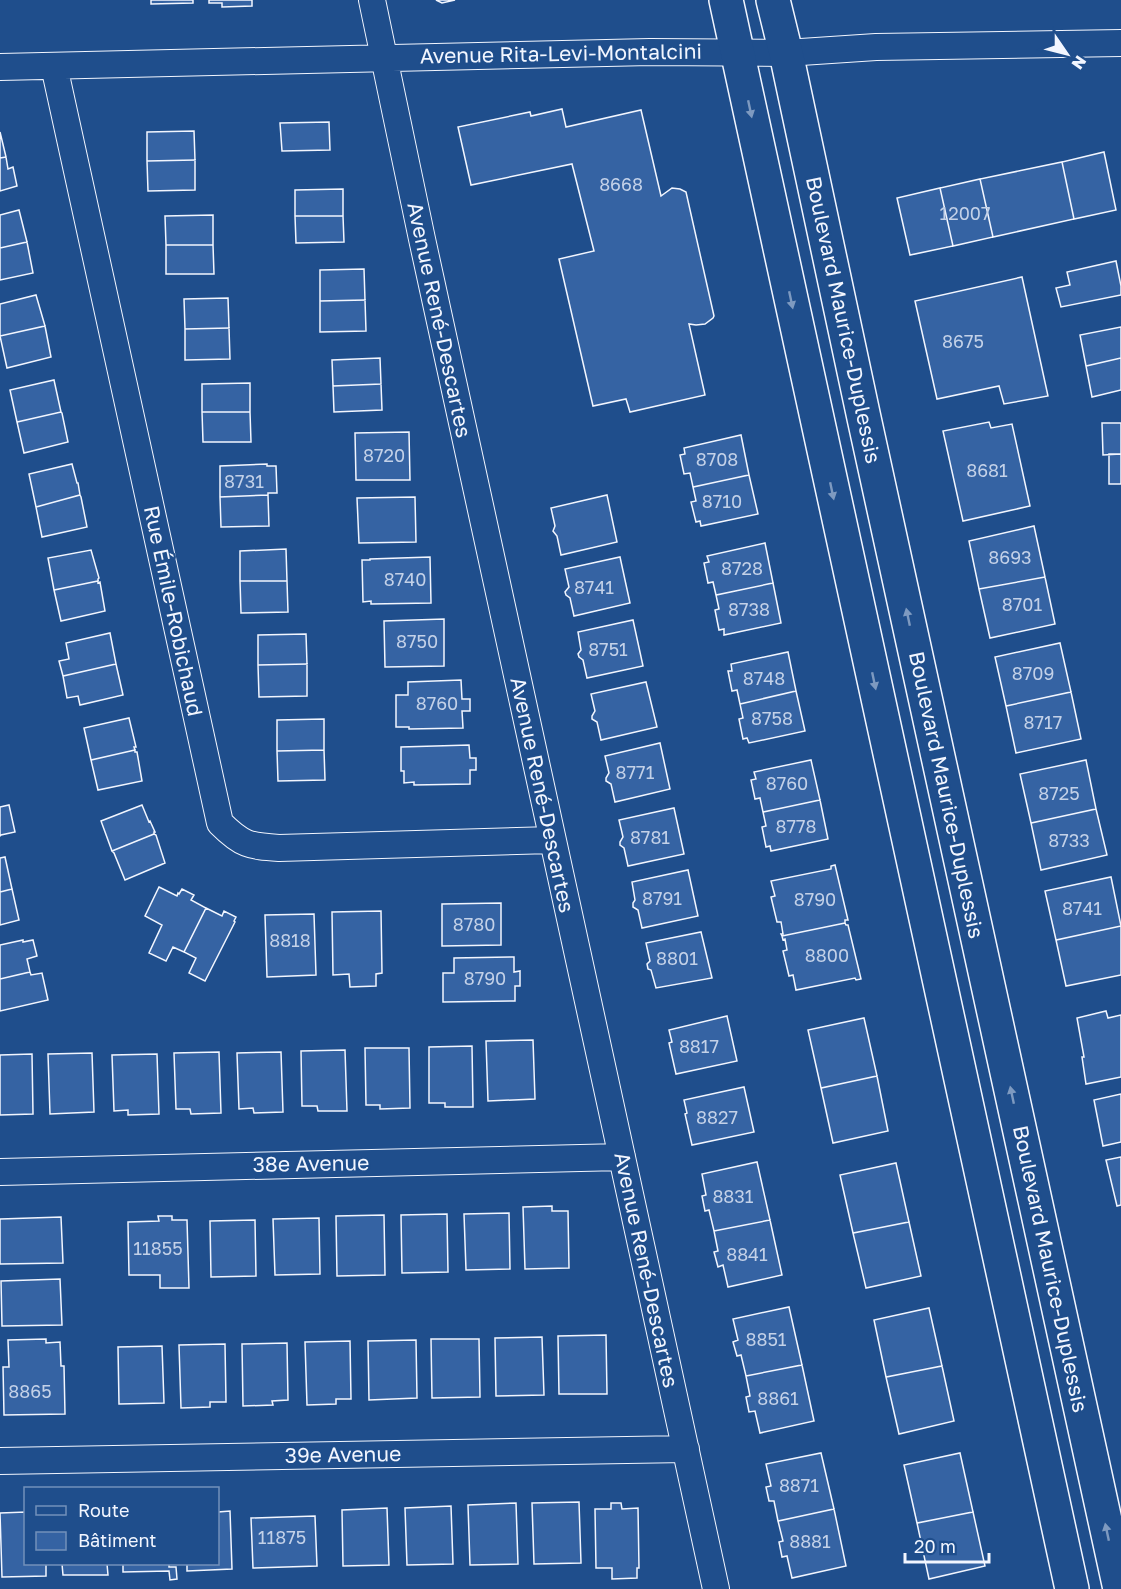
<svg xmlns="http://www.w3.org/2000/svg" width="1121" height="1589" font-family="'Golos Text',sans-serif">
<rect width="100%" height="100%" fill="#1f4e8c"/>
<path fill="#3563a3" stroke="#f2f6ff" stroke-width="1.5" d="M151,0h42v3l-42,1z
M209,0h43v6l-30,1v-4h-13z
M436,0h19l-13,3z
M562,109l4,18 75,-17 20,86 11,-8 8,1 6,3 28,124 -1,2 -8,6 -9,1 -7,-1 16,71 -75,17 -4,-13 -33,7 -34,-147 35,-8 -22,-87 -101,21 -13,-58 72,-15 1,4z
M329,122l1,28 -48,1 -2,-28z
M194,131l1,29 -48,1v-29z
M0,132l6,25 -6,1z
M1104,152l12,58 -42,9 -12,-57z
M6,157l2,12 5,-2 4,19 -17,5v-33z
M195,160v30l-47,1 -1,-30z
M1062,162l12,57 -81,18 -13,-58z
M980,179l13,58 -40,9 -13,-58z
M940,188l13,58 -43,9 -13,-57z
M343,189v27h-48v-26z
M19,210l8,32 -27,6v-33z
M213,215v30h-47l-1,-29z
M295,216h48l1,26 -48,1z
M27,242l6,31 -33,7v-32z
M166,245h47l1,29h-48z
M1116,261l5,25v9l-60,12 -5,-19 14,-3 -3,-13z
M364,269l1,31 -45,1v-31z
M1022,277l26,119 -44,8 -5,-18 -62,13 -22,-98z
M36,295l9,31 -45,10v-32z
M228,298l1,30 -44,1 -1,-30z
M365,300l1,31 -46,1v-31z
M45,326l6,31 -44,11 -7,-32z
M1121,327v31l-35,8 -6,-31z
M229,328l1,31 -45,1v-31z
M380,358l1,26 -48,2 -1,-26z
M1121,358v32l-29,7 -6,-31z
M54,380l7,32 -44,10 -7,-32z
M250,383v29h-48v-28z
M381,384l1,26 -48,2 -1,-26z
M61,412l1,1 6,29 -44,11 -7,-31z
M202,412h48l1,30h-48z
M989,422l2,6 21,-4 18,82 -67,15 -20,-90z
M1102,423h19v31l-18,1z
M409,432l1,48h-54l-1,-47z
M741,435l8,40 -56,12 -3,-14 -6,1 -4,-19 5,-1 -1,-6z
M1109,454h12v30h-12z
M72,464l5,19h1l2,12 -44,12 -7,-33z
M267,464v2h9l1,27h-9v2l-48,2v-31z
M749,475l9,39 -57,12 -1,-5 -4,1 -5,-20 5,-1 -3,-14z
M80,495l1,2 6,30 -45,10 -6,-30z
M268,495l1,31 -48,1 -1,-30z
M607,495l10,47 -56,13 -4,-19 -4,-5 2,-5 -4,-18z
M415,497l1,45 -57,1 -2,-45z
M1034,526l11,51 -66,12 -10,-48z
M765,543l8,40 -57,12 -3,-13 -5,1 -4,-20 5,-1 -2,-6z
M286,549l1,32h-47v-30z
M91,550l8,28 -1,1v2l-44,9 -6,-32z
M430,557l1,46 -60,1v-3l-8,1 -1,-42h8v-1z
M620,557l10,46 -56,13 -4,-18 -4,-3 -1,-3 4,-5 -4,-18z
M1045,577l10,47 -65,14 -11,-49z
M98,581v2l2,-1 5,29 -44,10 -7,-31z
M240,581h47l1,31 -47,1z
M773,583l8,40 -57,12v-6l-5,1 -4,-20 4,-1 -3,-14z
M444,619v47l-59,1 -1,-46z
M633,620l10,46 -56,12 -4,-18 -4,-3 -1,-3 3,-4 -3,-18z
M110,633l6,31 -53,12 -4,-15 10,-2 -3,-16z
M306,634l1,30 -49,1v-30z
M1060,643l11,49 -65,14 -11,-49z
M788,652l8,39 -56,13 -3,-14 -5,1 -4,-20h4l-1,-7z
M116,664l7,31 -43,10 -2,-9 -11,2 -4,-22z
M307,664v32l-48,1 -1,-32z
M461,680l1,19h8v12h-8l1,17 -54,1v-2h-13v-32h12v-13z
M646,682l11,45 -56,13 -4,-18 -5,-3v-3l3,-5 -4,-17z
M796,691l9,40 -56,12 -2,-5 -4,1 -4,-20 4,-1 -3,-14z
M1071,692l10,47 -65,14 -10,-47z
M129,718l7,29h-2l1,3 -44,10 -7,-32z
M324,719v31l-47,1v-31z
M660,743l10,46 -55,13 -4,-18 -5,-3v-3l3,-5 -4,-17z
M469,745l1,13h6v12h-6v14l-56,1v-3l-10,1v-12h-3v-24z
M135,750v2h2l5,29 -44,9 -7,-30z
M324,750l1,30 -47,1 -1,-30z
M811,760l9,40 -57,12 -3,-14 -5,1 -4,-19 5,-1 -2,-7z
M1086,760l10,49 -65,14 -11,-49z
M820,800l8,39 -57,12 -1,-5 -4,1 -4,-20 4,-1 -3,-14z
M9,805l6,27 -14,3 -1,1v-29z
M142,805l7,17 1,-1 5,11h-1v2l-42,17 -11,-30z
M674,808l10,46 -56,12 -4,-18 -4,-3v-3l3,-5 -4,-17z
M1096,809l11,46 -66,15 -10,-47z
M154,834l2,1 9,28 -40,17 -11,-27 -2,-2z
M5,857l7,32 -12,3v-34z
M835,865l13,55h-3v3l-63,13 -1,-2h2l-2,-12h-4l-6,-25 4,-1 -4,-15 60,-12v-3z
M688,870l10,46 -56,12 -4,-18 -5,-3v-4l2,-3 -3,-18z
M1111,877l10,49 -65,14 -11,-49z
M159,887l18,9 1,-3 1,1 3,-5 12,6 -3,5 15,8 -22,44 -11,-5 -7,14 -17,-8 13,-28 -17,-9z
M12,889l7,31 -19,5v-33z
M501,903v42l-59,1v-42z
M206,908l16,8 2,-5 12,6 -2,4 1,1 -30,59 -16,-8 7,-15 -12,-6z
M381,911l1,62 -6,1v12l-26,1 -1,-13 -16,1 -1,-63z
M314,914l2,61 -49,2 -2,-62z
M845,923l1,2h2l13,54 -5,1 -1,-2 -59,12 -3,-15 -4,1 -6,-25 4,-1 -2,-11 -2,1 -1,-4z
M1121,926v49l-55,11 -10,-46z
M701,932l11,46 -56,10 -5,-18 -3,-1 -1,-5 3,-3 -4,-18z
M23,940v2l10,-2 4,16 -10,3 3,13 -30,7v-34z
M514,957v15l6,-1v15h-5v15l-72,1v-29h11v-15z
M30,972l1,3 11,-2 6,27 -48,11v-32z
M1106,1011l2,7 13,-3v62l-35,7 -4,-27h2l-7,-39z
M727,1016l10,45 -61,13 -7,-31 3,-1 -3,-12z
M864,1018l13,58 -56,12 -13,-58z
M533,1040l2,59 -47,2 -2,-60z
M472,1046l1,61h-28v-4h-16v-56z
M365,1048h44l1,60 -30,1v-4h-14z
M345,1050l2,61h-29l-1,-5h-15l-1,-55z
M219,1052l2,61 -30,1 -1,-5h-14l-2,-56z
M281,1052l2,60 -29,1 -1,-5 -14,1 -2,-56z
M92,1053l2,59 -44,2 -2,-60z
M32,1054l1,60 -33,1v-60z
M157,1054l2,60 -31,1v-5l-14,1 -2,-56z
M877,1076l11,55 -55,12 -12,-55z
M744,1087l10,45 -62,13 -7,-31 2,-1 -3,-13z
M1121,1094v48l-18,4 -9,-46z
M1121,1157v48l-4,1 -11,-46z
M757,1162l13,58 -56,11 -5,-21 -4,1 -3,-15 4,-1 -4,-21z
M896,1163l13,59 -56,11 -13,-58z
M552,1206v5h16l1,57 -44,1 -2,-62z
M509,1213l1,56 -44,1 -2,-56z
M447,1214l1,58 -46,1 -1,-58z
M384,1215l1,60 -48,1 -1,-60z
M158,1216h14v4h15l2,68h-29v-13h-31l-1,-53 31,-1z
M61,1217l2,46 -63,1v-45z
M319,1218l1,56 -45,1 -2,-56z
M255,1220l1,56 -45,1 -1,-56z
M770,1220l12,55 -54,12 -5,-22 -5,2 -4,-15 4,-1 -4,-20z
M909,1222l12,54 -55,12 -13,-55z
M60,1279l2,46 -60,1 -1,-45z
M789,1307l13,58 -56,11 -5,-21 -4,1 -4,-14 5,-2 -5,-21z
M929,1308l13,58 -56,11 -12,-57z
M606,1335l1,59h-48l-1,-58z
M542,1337l2,58 -48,1 -1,-58z
M46,1339v4l14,-1 1,24h3l1,48 -61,1 -1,-48h6l-1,-27z
M431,1339h48l1,58 -48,1z
M416,1340l1,58 -48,2 -1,-59z
M350,1341l1,58h-15v5l-29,1 -2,-63z
M287,1343l1,57 -16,1 1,4 -30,1 -1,-62z
M225,1344l1,58h-16v5l-29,1 -2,-63z
M162,1346l2,57 -45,1 -1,-57z
M802,1365l12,56 -54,12 -5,-22 -6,1 -3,-15 4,-1 -4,-20z
M942,1366l12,55 -55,13 -13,-57z
M821,1453l13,56 -56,12 -4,-20h-5l-3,-14 5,-1 -5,-22z
M960,1453l13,59 -56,11 -13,-58z
M579,1502l2,61 -47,1 -2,-61z
M516,1503l2,61 -48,1 -2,-60z
M611,1503h10l1,6 16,-1 1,60h-2v10l-25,1v-11h-16l-1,-59h16z
M451,1506l2,58 -46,1 -2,-57z
M387,1508l2,57 -46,1 -1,-56z
M834,1509l12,57 -54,12 -5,-22 -5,1 -3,-15 4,-1 -5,-20z
M230,1511l2,58 -45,2v-7h31v-52z
M26,1512v52h20v12l-44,1 -2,-64z
M973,1512l12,54 -56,13 -12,-56z
M315,1516l2,50 -64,2 -2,-50z
M62,1564h45l1,11h-45z
M123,1564h46v3h7l1,12 -7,1 -1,-9 -46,1z"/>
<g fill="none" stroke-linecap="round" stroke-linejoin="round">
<g stroke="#f2f6ff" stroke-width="28">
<path id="street" d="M372,0l50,239 294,1350
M54,66l166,757c22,22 29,23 59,25l273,-8
M0,67l650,-15 136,1 90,-6 245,-4
M0,1172l622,-15
M0,1461l686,-12"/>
</g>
<g stroke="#f2f6ff" stroke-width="36">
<path id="secondary" d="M726,0l346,1589
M773,0l13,53 78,365 256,1171"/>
</g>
<use href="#street" stroke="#1f4e8c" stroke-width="26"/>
<use href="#secondary" stroke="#1f4e8c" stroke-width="33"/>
</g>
<defs><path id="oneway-solid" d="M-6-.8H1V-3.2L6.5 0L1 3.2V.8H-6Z" transform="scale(1.5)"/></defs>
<g fill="#7e9ac0">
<use href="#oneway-solid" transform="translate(750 109) rotate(78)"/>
<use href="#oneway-solid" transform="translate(791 300) rotate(78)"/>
<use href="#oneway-solid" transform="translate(832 491) rotate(78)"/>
<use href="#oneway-solid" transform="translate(908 617) rotate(-102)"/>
<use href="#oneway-solid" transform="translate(874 681) rotate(78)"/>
<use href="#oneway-solid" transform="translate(1012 1095) rotate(-102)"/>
<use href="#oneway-solid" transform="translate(1107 1532) rotate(-102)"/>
</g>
<g text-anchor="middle" stroke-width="4.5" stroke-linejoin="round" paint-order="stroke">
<g font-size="18" fill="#c3d1e8">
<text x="621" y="191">8668</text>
<text x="965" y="220">12007</text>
<text x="963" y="348">8675</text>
<text x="384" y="462">8720</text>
<text x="717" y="466">8708</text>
<text x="987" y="477">8681</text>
<text x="244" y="488">8731</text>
<text x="722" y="508">8710</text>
<text x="1010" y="564">8693</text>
<text x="742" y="575">8728</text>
<text x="405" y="586">8740</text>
<text x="594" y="594">8741</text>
<text x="1022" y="611">8701</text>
<text x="749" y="616">8738</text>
<text x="417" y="648">8750</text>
<text x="608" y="656">8751</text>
<text x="1033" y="680">8709</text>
<text x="764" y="685">8748</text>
<text x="437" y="710">8760</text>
<text x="772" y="725">8758</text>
<text x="1043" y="729">8717</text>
<text x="635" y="779">8771</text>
<text x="787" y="790">8760</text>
<text x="1059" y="800">8725</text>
<text x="796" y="833">8778</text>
<text x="650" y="844">8781</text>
<text x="1069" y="847">8733</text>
<text x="662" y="905">8791</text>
<text x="815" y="906">8790</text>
<text x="1082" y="915">8741</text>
<text x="474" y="931">8780</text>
<text x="290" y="947">8818</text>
<text x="827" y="962">8800</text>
<text x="677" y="965">8801</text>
<text x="485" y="985">8790</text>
<text x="699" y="1053">8817</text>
<text x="717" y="1124">8827</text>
<text x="733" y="1203">8831</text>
<text x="158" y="1255">11855</text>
<text x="747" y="1261">8841</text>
<text x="766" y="1346">8851</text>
<text x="30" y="1398">8865</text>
<text x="778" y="1405">8861</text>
<text x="799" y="1492">8871</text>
<text x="282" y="1544">11875</text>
<text x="810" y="1548">8881</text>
</g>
<g font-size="21" fill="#f2f6ff" stroke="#1f4e8c">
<text transform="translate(561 54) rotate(-1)" y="7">Avenue Rita-Levi-Montalcini</text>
<text transform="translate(439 320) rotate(78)" y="7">Avenue René-Descartes</text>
<text transform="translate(843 320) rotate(78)" y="7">Boulevard Maurice-Duplessis</text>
<text transform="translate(173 611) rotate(78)" y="7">Rue Émile-Robichaud</text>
<text transform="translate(542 795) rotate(78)" y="7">Avenue René-Descartes</text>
<text transform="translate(946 795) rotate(78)" y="7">Boulevard Maurice-Duplessis</text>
<text transform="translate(311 1164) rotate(-1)" y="7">38e Avenue</text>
<text transform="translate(1050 1269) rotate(78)" y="7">Boulevard Maurice-Duplessis</text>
<text transform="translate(646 1270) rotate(78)" y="7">Avenue René-Descartes</text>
<text transform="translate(343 1455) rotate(-1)" y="7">39e Avenue</text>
</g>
</g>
<rect x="24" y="1487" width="195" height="78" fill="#1f4e8c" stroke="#7391ba" stroke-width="1.5"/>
<rect x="36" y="1506" width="30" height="9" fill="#1f4e8c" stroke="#7391ba" stroke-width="1.5"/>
<text x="78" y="1517" font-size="18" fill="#f2f6ff">Route</text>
<rect x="36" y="1532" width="30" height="18" fill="#3563a3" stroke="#7391ba" stroke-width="1.5"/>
<text x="78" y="1547" font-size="18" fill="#f2f6ff">Bâtiment</text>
<g transform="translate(1067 54) rotate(125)" stroke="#1f4e8c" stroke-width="4.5" paint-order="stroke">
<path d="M0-4.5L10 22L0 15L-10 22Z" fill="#f2f6ff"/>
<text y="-9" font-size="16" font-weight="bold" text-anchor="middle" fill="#f2f6ff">N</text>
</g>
<path d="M905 1553v9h84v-9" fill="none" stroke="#f2f6ff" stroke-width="3"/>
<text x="914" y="1553" font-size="18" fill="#f2f6ff" stroke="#1f4e8c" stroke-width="4.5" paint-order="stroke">20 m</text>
</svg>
